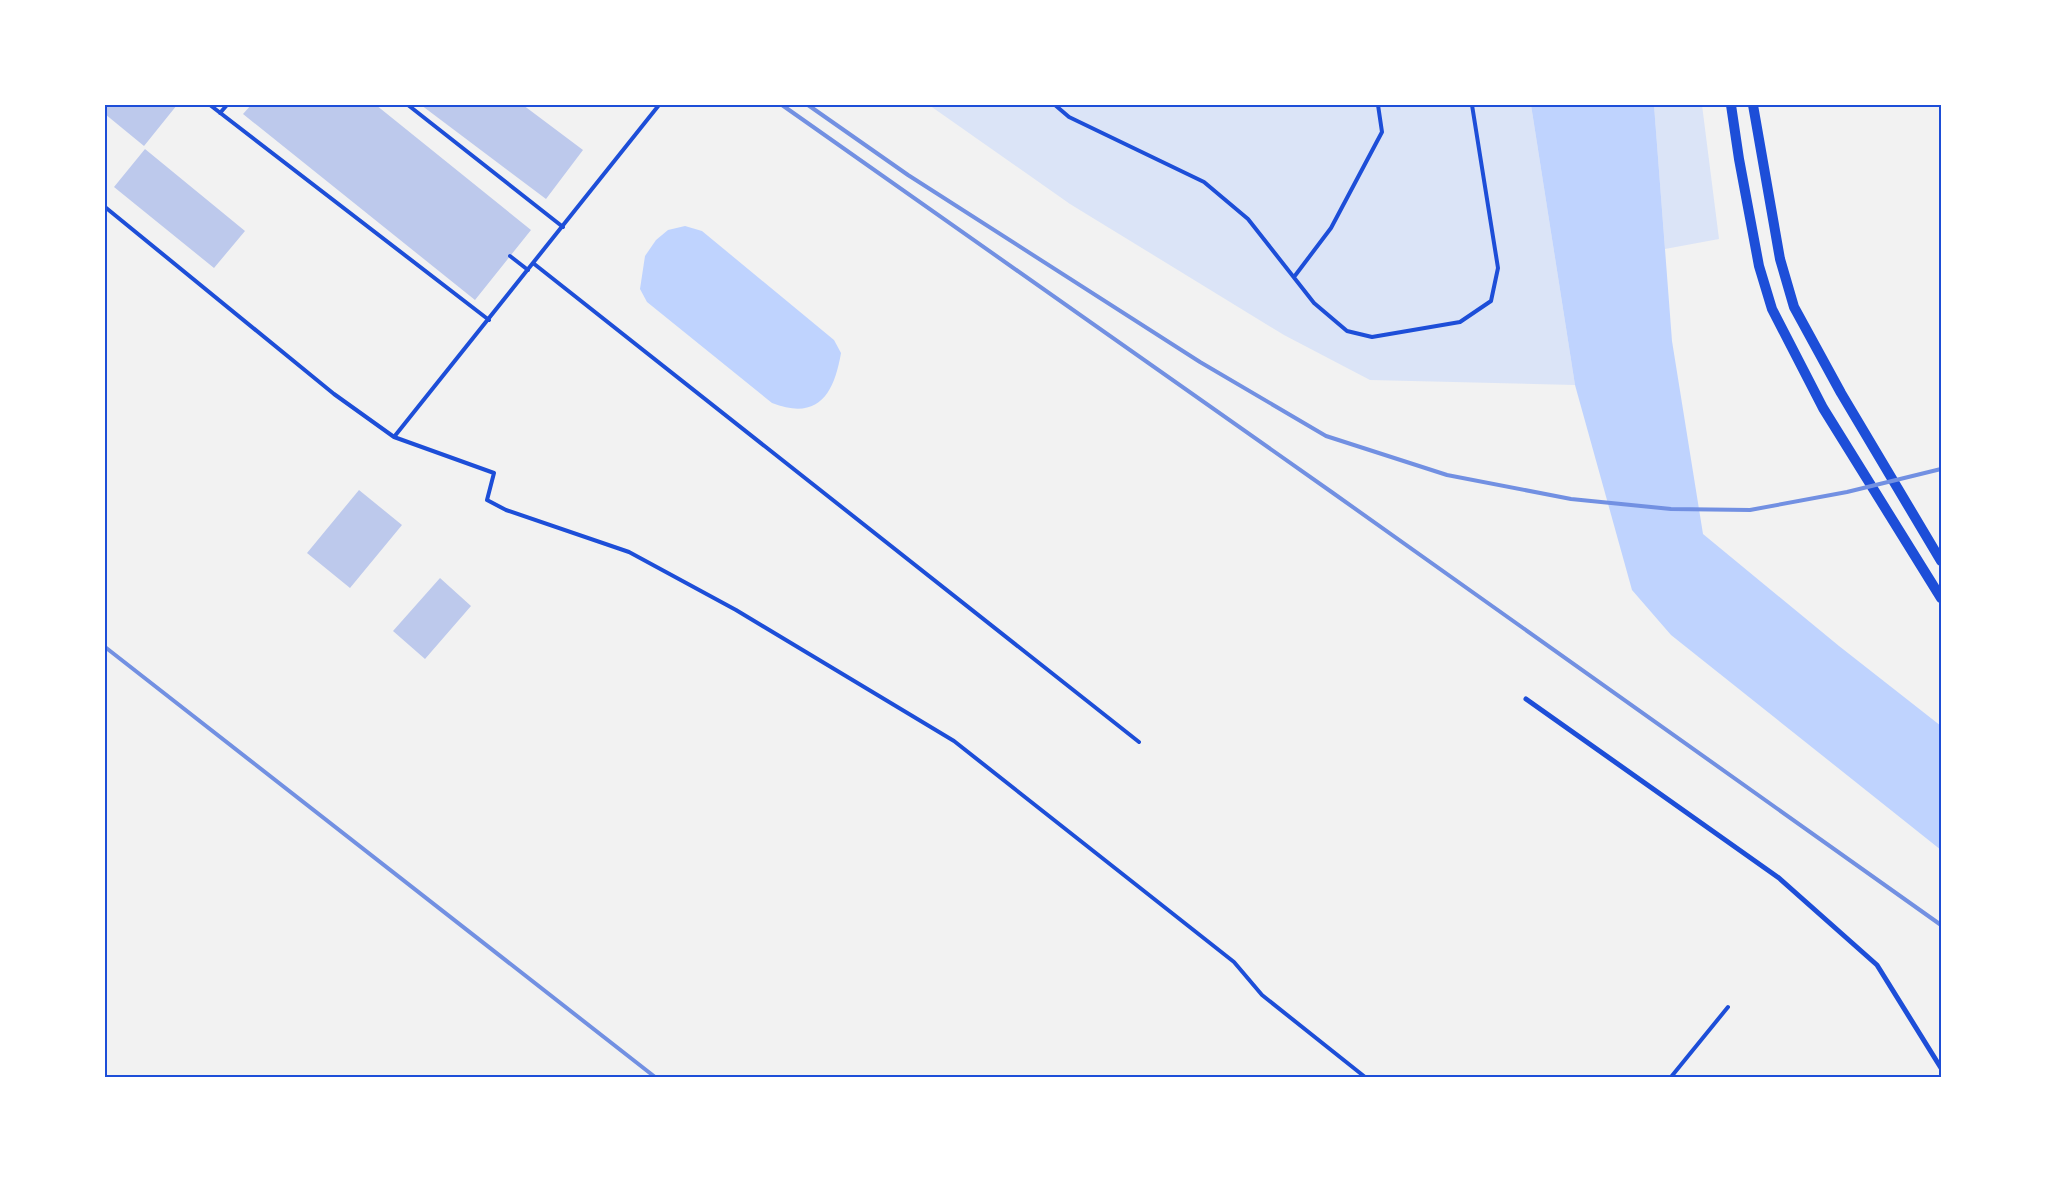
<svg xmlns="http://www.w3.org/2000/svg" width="2046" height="1182" font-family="'Fira Sans',sans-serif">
<rect width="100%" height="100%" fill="#f2f2f2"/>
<path fill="#dbe4f7" d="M929,105h602l44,280 -205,-5 -86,-45 -214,-131z
M1654,105h48l17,134 -54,10z"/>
<path fill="#bfd3fe" d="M1531,105h123l18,236 31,193 136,112 102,80v124l-270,-215 -39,-45 -57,-205z
M685,226l17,5 132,109 7,13c-7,41 -23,68 -69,50l-125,-101 -7,-13 5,-33 11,-16 12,-10z"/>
<path fill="#bdc9ec" d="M105,105h72l-33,41 -39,-32z
M251,105h125l155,125 -56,70 -232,-186z
M421,105h102l60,45 -37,49z
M145,149l100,82 -31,37 -100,-81z
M359,490l43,35 -52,63 -43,-35z
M440,578l31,28 -46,53 -32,-28z"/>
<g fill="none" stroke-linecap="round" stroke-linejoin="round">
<path stroke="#1d4ed8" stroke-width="4" d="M210,105l279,215
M408,105l155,122
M1055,105l14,12 135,65 44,37 66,84 33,28 25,6 88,-15 31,-21 7,-33 -26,-163
M220,113l7,-8
M105,207l229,187 60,43 100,36 -7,27 19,10 123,42 107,58 218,131 280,221 28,33 103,82
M510,256l18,14
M533,263l606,479
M1294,277l37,-49 51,-96 -4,-27
M394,437l265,-332
M1671,1077l57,-70"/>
<path stroke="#1d4ed8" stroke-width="5" d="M1526,699l253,179 98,87 64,103"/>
<path stroke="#1d4ed8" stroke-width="10" d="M1731,105l8,54 20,107 13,43 51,99 118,190
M1753,105l27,154 14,48 47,86 100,168"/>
<path stroke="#7290e2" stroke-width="4" d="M782,105l551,388 608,432
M808,105l100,70 292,187 126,74 121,39 124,24 100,10 79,1 97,-18 94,-23
M105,647l550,430"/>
</g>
<rect width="2046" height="1182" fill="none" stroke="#ffffff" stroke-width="212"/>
<rect x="106" y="106" width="1834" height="970" fill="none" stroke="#1d4ed8" stroke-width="2"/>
</svg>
